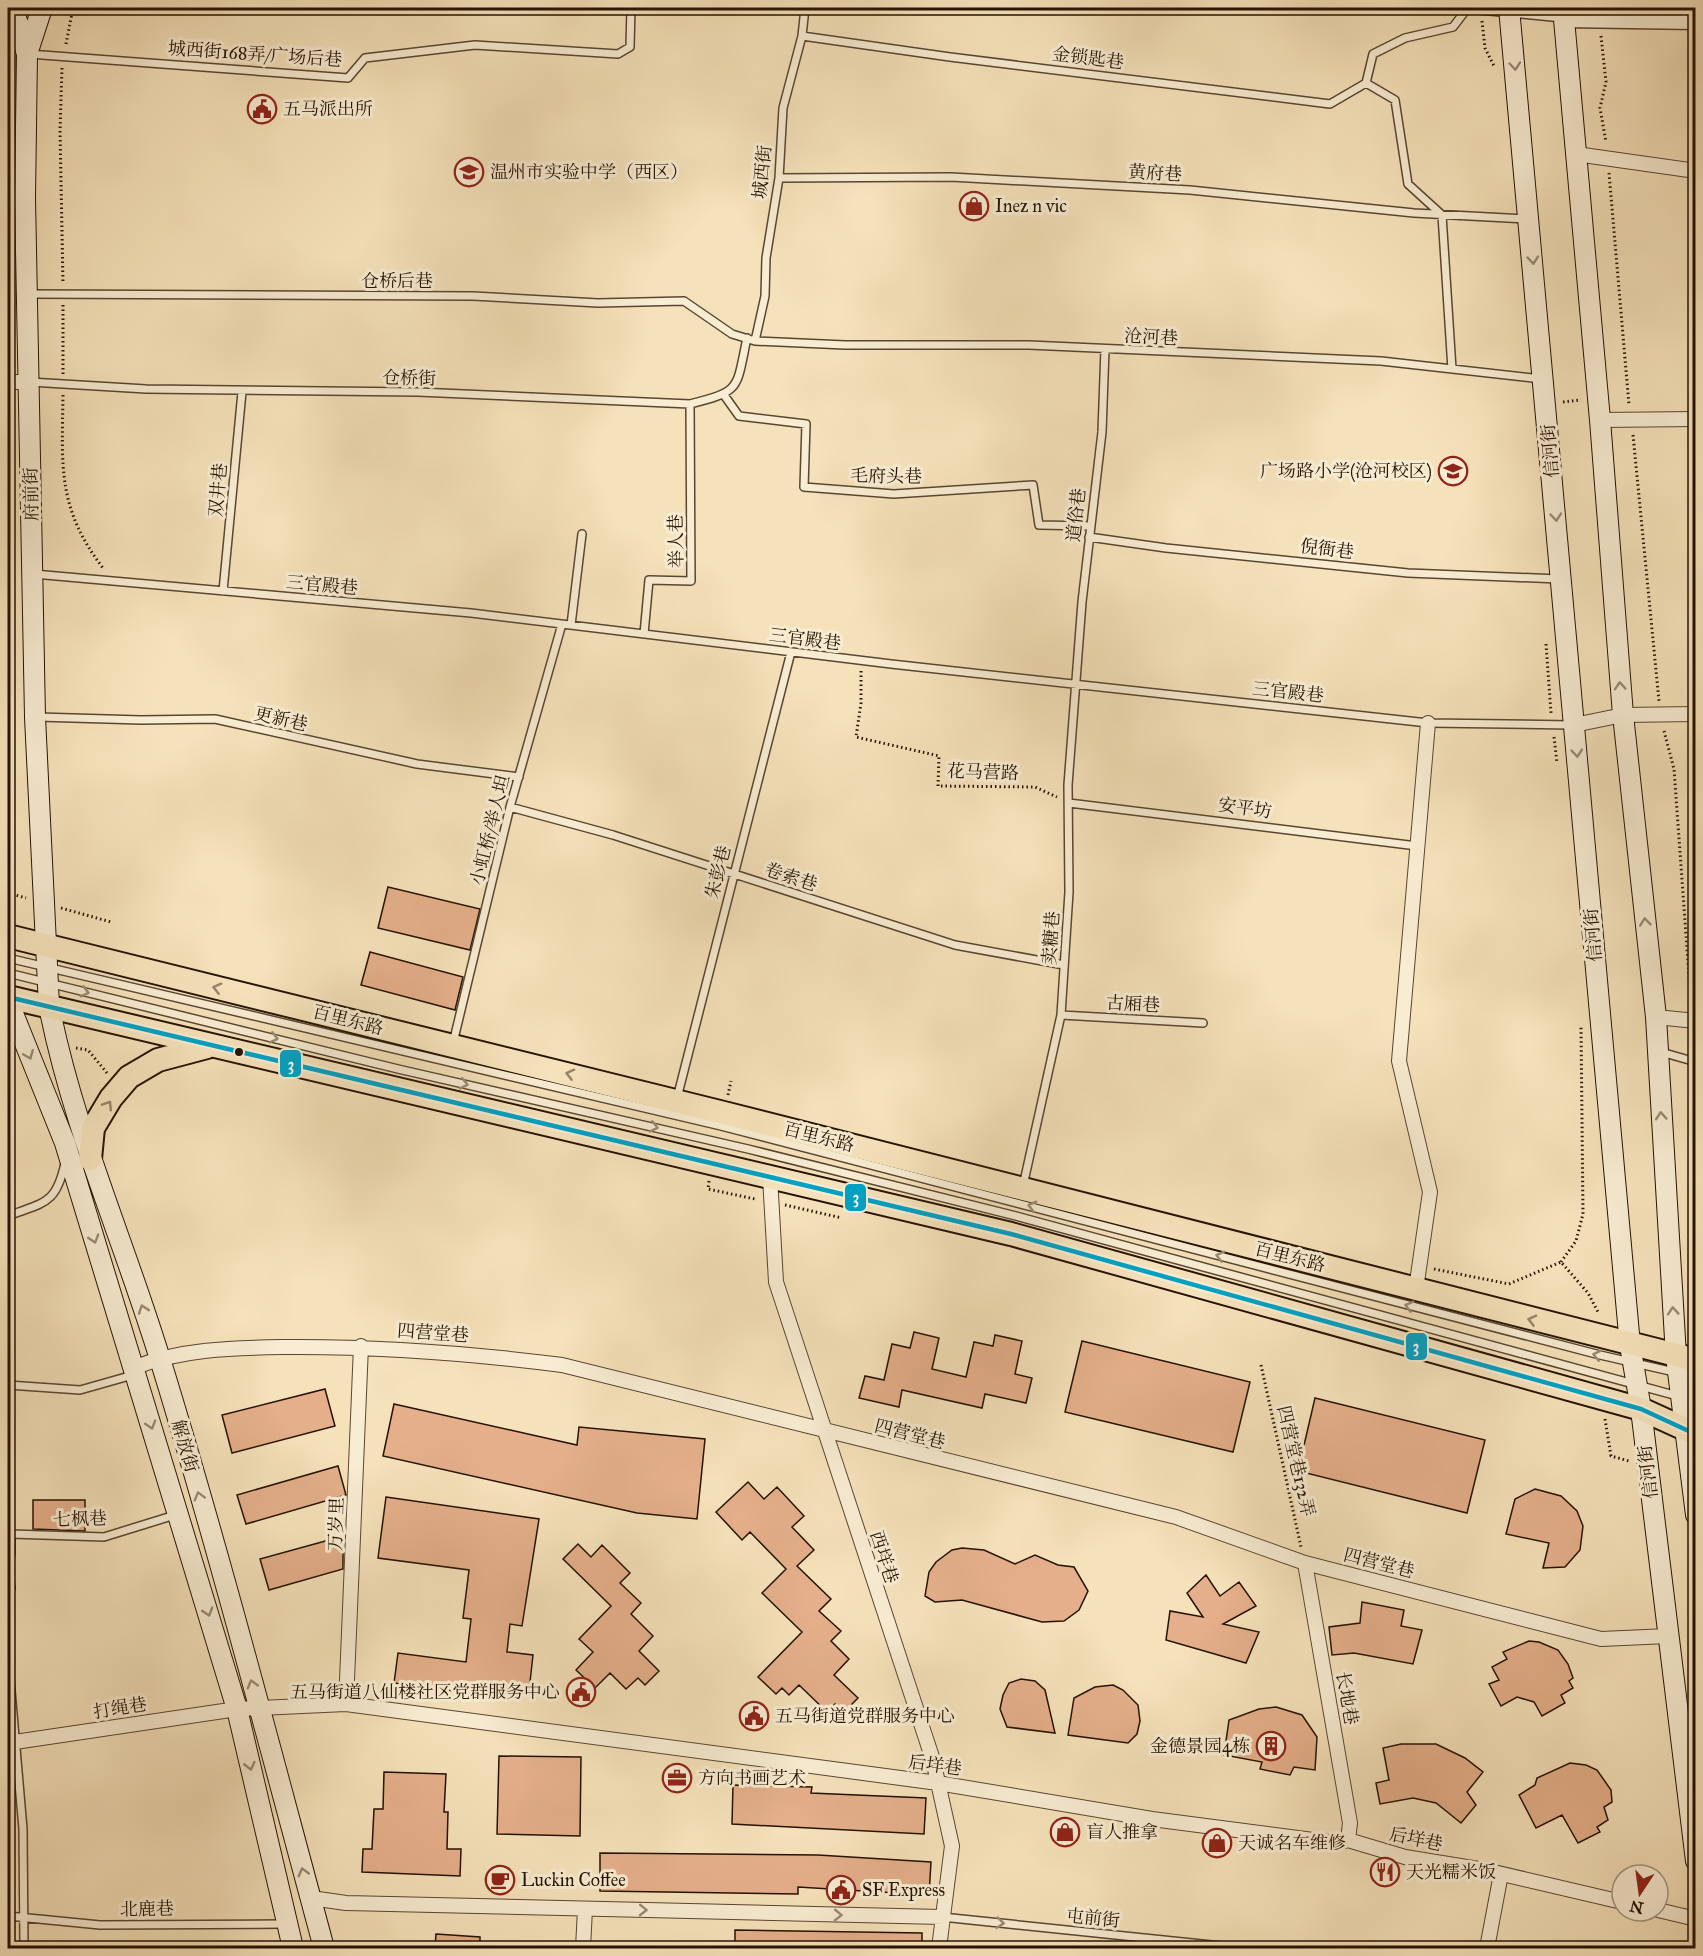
<svg xmlns="http://www.w3.org/2000/svg" width="1703" height="1956" font-family="'IM FELL Great Primer','Noto Serif SC',serif">
<rect width="100%" height="100%" fill="#f5e1ba"/>
<filter id="stains"><feTurbulence type="fractalNoise" baseFrequency=".00333" numOctaves="4"/><feColorMatrix values="0 0 0 0 .2 0 0 0 0 .09 0 0 0 0 .02 0 0 0 .5 -.17"/></filter>
<radialGradient id="worn" r=".72"><stop offset=".6" stop-color="#630" stop-opacity="0"/><stop offset="1" stop-color="#630" stop-opacity=".3"/></radialGradient>
<path fill="#e4af8a" stroke="#251202" stroke-width="1.5" d="M388,887l92,22 -10,41 -92,-22z
M370,952l93,25 -8,33 -94,-25z
M914,1332l25,6 -7,31 34,8 8,-35 19,4 2,-11 27,6 -7,33 17,4 -6,25 -41,-9 -3,14 -80,-18 -3,17 -40,-9 6,-22 19,4 8,-36 18,4z
M1082,1341l168,41 -17,70 -168,-40z
M325,1389l10,37 -103,27 -10,-38z
M1315,1398l170,42 -18,73 -169,-42z
M394,1404l183,41 2,-18 126,12 -8,80 -60,-6 -254,-57z
M338,1466l8,29 -100,29 -9,-29z
M748,1482l16,17 13,-12 27,29 -12,11 22,23 -17,16 34,33 -12,12 22,20 -10,10 18,18 -15,16 24,23 -14,14 -9,-8 -8,8 -28,-27 -10,10 -7,-7 -6,6 -18,-17 44,-45 -40,-39 24,-24 -36,-37 -8,8 -26,-28z
M1535,1489l26,7 16,15 6,15 -3,24 -15,17 -22,1 6,-25 -43,-9 9,-35z
M386,1497l153,22 -17,107 -12,-2 -3,28 26,3 -4,36 -36,-4 -2,9 -97,-13 4,-30 68,9 5,-43 -8,-1 6,-48 -91,-12z
M33,1500h52v31l-52,-2z
M340,1537l3,12v20l-74,21 -9,-31z
M578,1544l13,13 11,-12 28,28 -10,10 21,20 -10,11 22,22 -14,15 20,20 -14,14 -7,-7 -12,11 -16,-16 -15,15 -19,-18 17,-18 -14,-13 32,-33 -48,-47z
M962,1548l22,2 31,14 20,-9 23,10 16,2 14,24 -9,19 -15,11 -22,1 -80,-22 -27,2 -10,-6 4,-24 7,-10 16,-12z
M1206,1575l14,21 19,-14 17,24 -33,18 36,8 -13,31 -80,-23 4,-29 33,6 -16,-24z
M1362,1602l42,8 -3,16 21,4 -9,34 -59,-11 -22,2 -3,-28 31,-4z
M1529,1641l10,1 19,8 10,14 5,14 -4,3 4,7 -12,7 4,8 -23,13 -8,-14 -17,-5 -16,9 -12,-22 10,-4 -7,-13 15,-8 -4,-7z
M1021,1679l14,2 10,9 10,43 -48,-6 -7,-18 3,-14 6,-12z
M1113,1685l10,5 15,15 2,16 -3,13 -9,9 -60,-8 6,-37 21,-11z
M1276,1707l26,8 15,22 -2,33 -21,-3 -4,8 -30,-6 2,-7 -38,-7 5,-35 30,-11z
M1401,1744h35l29,14 18,14 -16,20 9,13 -15,18 -25,-20 -23,-5 -33,6 -4,-21 13,-3 -6,-32z
M499,1756l82,1 -1,79 -83,-2z
M1570,1763l16,2 11,5 14,20 1,12 -8,5 4,13 -11,7 3,5 -22,11 -16,-28 -26,13 -17,-33 16,-10 2,-7z
M384,1772l62,2 -2,38h4l-1,37h14l-1,27 -98,-4 1,-23h9l2,-40h9z
M733,1785l79,2 -1,6 115,5 -2,36 -192,-10z
M600,1853l218,2 113,7 -2,33 -131,-8v7l-198,-3z
M735,1930l187,3v15h-187z
M436,1934l44,3v11h-45z"/>
<g fill="none" stroke-linecap="round" stroke-linejoin="round">
<g stroke="#594630" stroke-width="10">
<path id="service" d="M1458,8l104,10
M802,36l148,21 380,47 36,-21
M29,54l319,24 17,-20 110,-13 143,9 12,-7 1,-39
M779,178l172,-1 239,13 224,23 113,6
M30,294l443,2 125,7 86,-2 48,33 23,7 90,4h184l352,16 160,18
M755,341l10,-45 1,-38 13,-80 4,-70 19,-72 3,-28
M1452,369l-10,-154 -34,-31 -13,-84 -29,-17 7,-29 32,-16 48,-11 13,-17
M30,382l116,7 272,3 272,12c52,-13 46,-15 57,-66
M724,395l15,21 67,8 -2,63 90,7 139,-9 6,40 51,1
M1089,537l77,11 242,25 151,6
M34,574l437,39 420,51 537,59 144,2
M223,591l19,-199
M571,625l11,-91
M644,634l5,-54 42,1 -1,-177
M38,717l103,3 74,-1 202,45 102,13
M1069,803l348,43
M510,807l103,28 342,110 109,20
M8,958l713,168 879,229 96,22
M8,973l390,96 350,80 268,67 680,185
M1061,1015l142,8
M453,1043l57,-236 52,-183
M1661,1052l35,10
M677,1098l114,-446
M1023,1186l38,-171 8,-123 -1,-107 14,-183 20,-170 3,-83
M8,1216c36,-14 48,-11 57,-53
M8,1385l72,5 53,-15
M8,1565l3,-11v-20l93,3 71,-22
M8,1565l3,23 -3,2
M8,1656l15,173 1,119
M8,1916l92,9 185,-1
M942,1917l299,31"/>
</g>
<g stroke="#594630" stroke-width="16">
<path id="minor" d="M1576,154l120,17
M8,382h21
M1600,420l96,-1
M1574,725l49,-10 73,-1
M1656,1017l40,4
M770,1177l6,105 157,478 19,86 -13,102
M1416,1289l14,-97 -31,-131 29,-338
M133,1368c47,-19 99,-20 149,-21 95,-1 186,6 280,18l614,152 129,46 296,76 67,-3
M1305,1563l45,260 -2,17
M346,1704l15,-358
M8,1743l229,-34 109,-5 592,79 214,36 184,24 12,-3 57,17 80,13 137,32
M311,1898l35,5 596,14
M1658,1910l38,9
M583,1948l2,-39
M1487,1948l14,-74"/>
</g>
<g stroke="#594630" stroke-width="21">
<path id="tertiary" d="M1564,18l132,2"/>
</g>
<g stroke="#251202" stroke-width="22">
<path id="secondary" d="M13,8l14,46 -2,144 10,519 14,289c24,122 75,235 111,353 60,195 111,393 164,589
M1509,8l121,1337 11,64 55,452
M1563,8l37,412 23,295 33,302 20,339 20,159
M27,54l15,-46
M8,1001l57,142 172,566 56,239"/>
</g>
<g stroke="#251202" stroke-width="26">
<path id="primary" d="M8,936l716,177 972,247
M8,997l1003,237 630,175 55,25
M90,1159l3,-31 18,-30 18,-21 29,-17 49,-13"/>
</g>
<path stroke="#251202" stroke-width="3" stroke-dasharray="1.5 3" stroke-linecap="butt" d="M1482,21l3,27 9,18
M1601,36l5,46 -6,26 6,34
M66,44l7,-36
M62,68l-2,62 3,154
M1609,173l20,232
M63,305v69
M63,395c-1,71 -6,113 40,173
M1563,402l18,-2
M1633,435l26,266
M1546,644l5,69
M861,671v32l-5,34 83,19 -1,30 97,1 22,10
M1664,731l10,38 17,235
M1554,737l3,26
M8,893l18,5
M61,908l50,14
M1693,1035l1,14
M76,1048l12,2 19,23
M728,1095l3,-14
M709,1181l-1,8 47,10
M785,1205l57,13
M1561,1262l15,-21 7,-27 -2,-187
M1434,1269l75,15 52,-22 27,31 11,21
M1261,1365l40,182
M1605,1419l6,37 18,5"/>
<use href="#service" stroke="#f8ecd2" stroke-width="7"/>
<use href="#minor" stroke="#f8ecd2" stroke-width="14"/>
<use href="#tertiary" stroke="#f8ecd2" stroke-width="18"/>
<use href="#secondary" stroke="#f8ecd2" stroke-width="20"/>
<use href="#primary" stroke="#f5e1ba" stroke-width="22"/>
<g stroke="#f8ecd2" stroke-width="9">
<path id="bus-1" d="M8,997l1003,237 630,175 52,24"/>
</g>
<use href="#bus-1" stroke="#02a1c4" stroke-width="4.5"/>
</g>
<defs><path id="oneway-chevron" d="M-2-3.5L2.5 0L-2 3.5" fill="none" stroke-width="1.6" stroke-linecap="round" stroke-linejoin="round" transform="scale(1.5)"/></defs>
<g stroke="#998a74">
<use href="#oneway-chevron" transform="translate(1515 66) rotate(85)"/>
<use href="#oneway-chevron" transform="translate(1533 260) rotate(85)"/>
<use href="#oneway-chevron" transform="translate(1556 517) rotate(85)"/>
<use href="#oneway-chevron" transform="translate(1620 686) rotate(-94)"/>
<use href="#oneway-chevron" transform="translate(1577 753) rotate(85)"/>
<use href="#oneway-chevron" transform="translate(1645 922) rotate(-96)"/>
<use href="#oneway-chevron" transform="translate(85 992) rotate(14)"/>
<use href="#oneway-chevron" transform="translate(274 1038) rotate(14)"/>
<use href="#oneway-chevron" transform="translate(29 1055) rotate(68)"/>
<use href="#oneway-chevron" transform="translate(464 1084) rotate(13)"/>
<use href="#oneway-chevron" transform="translate(1661 1116) rotate(-94)"/>
<use href="#oneway-chevron" transform="translate(654 1127) rotate(13)"/>
<use href="#oneway-chevron" transform="translate(1032 1206) rotate(-165)"/>
<use href="#oneway-chevron" transform="translate(94 1239) rotate(73)"/>
<use href="#oneway-chevron" transform="translate(1220 1256) rotate(-165)"/>
<use href="#oneway-chevron" transform="translate(1409 1306) rotate(-165)"/>
<use href="#oneway-chevron" transform="translate(143 1309) rotate(-109)"/>
<use href="#oneway-chevron" transform="translate(1673 1311) rotate(-94)"/>
<use href="#oneway-chevron" transform="translate(1597 1355) rotate(-167)"/>
<use href="#oneway-chevron" transform="translate(151 1425) rotate(73)"/>
<use href="#oneway-chevron" transform="translate(199 1496) rotate(-106)"/>
<use href="#oneway-chevron" transform="translate(208 1612) rotate(73)"/>
<use href="#oneway-chevron" transform="translate(252 1684) rotate(-106)"/>
<use href="#oneway-chevron" transform="translate(250 1766) rotate(77)"/>
<use href="#oneway-chevron" transform="translate(303 1872) rotate(-105)"/>
<use href="#oneway-chevron" transform="translate(643 1910) rotate(1)"/>
<use href="#oneway-chevron" transform="translate(838 1915) rotate(1)"/>
<use href="#oneway-chevron" transform="translate(1000 1923) rotate(6)"/>
</g>
<g stroke="#978467">
<use href="#oneway-chevron" transform="translate(217 988) rotate(-166)"/>
<use href="#oneway-chevron" transform="translate(570 1074) rotate(-166)"/>
<use href="#oneway-chevron" transform="translate(108 1105) rotate(-57)"/>
<use href="#oneway-chevron" transform="translate(1532 1320) rotate(-165)"/>
</g>
<defs>
<g id="civic-ring" transform="scale(1.5)"><circle r="9.5" fill="#f8ecd2" stroke="#8f2418" stroke-width="1.5"/><path d="M-.6-6.5H3V-4.5H.6V-3L4-1V1h2V6H-6V1h2V-1L-.6-3ZM-1.2 2.5V6h2.4V2.5Z" fill="#8f2418"/></g>
<g id="school-ring" transform="scale(1.5)"><circle r="9.5" fill="#f8ecd2" stroke="#8f2418" stroke-width="1.5"/><path d="M0-5L7-2L0 1L-7-2ZM-4 1L0 2.5L4 1V4Q0 6-4 4Z" fill="#8f2418"/></g>
<g id="shop-ring" transform="scale(1.5)"><circle r="9.5" fill="#f8ecd2" stroke="#8f2418" stroke-width="1.5"/><path d="M-5-2.5h2.3a2.7 3.5 0 0 1 5.4 0H5L5.5 6h-11ZM-1.5-2.5h3a1.5 2.3 0 0 0-3 0Z" fill="#8f2418"/></g>
<g id="building-ring" transform="scale(1.5)"><circle r="9.5" fill="#f8ecd2" stroke="#8f2418" stroke-width="1.5"/><path d="M-4-6H4V6H1V3H-1V6H-4ZM-2.5-4.3h1.7v1.8h-1.7ZM.8-4.3h1.7v1.8H.8ZM-2.5-1h1.7V.8h-1.7ZM.8-1h1.7V.8H.8Z" fill="#8f2418"/></g>
<g id="office-ring" transform="scale(1.5)"><circle r="9.5" fill="#f8ecd2" stroke="#8f2418" stroke-width="1.5"/><path d="M-6-3h4V-5.5h4V-3h4V5H-6ZM-1-4.5V-3h2v-1.5ZM-6 0V1H6V0Z" fill="#8f2418"/></g>
<g id="restaurant-ring" transform="scale(1.5)"><circle r="9.5" fill="#f8ecd2" stroke="#8f2418" stroke-width="1.5"/><path d="M-5-6h1v4h1v-4h1v4h1v-4h1v5L-1.5 .5V6h-2V.5L-5-1ZM5-6V6H3V1.5H1.5Q1.5-4 5-6Z" fill="#8f2418"/></g>
<g id="cafe-ring" transform="scale(1.5)"><circle r="9.5" fill="#f8ecd2" stroke="#8f2418" stroke-width="1.5"/><path d="M-5.5-4.5H6V0H3Q3 3.5 0 3.5H-2.5Q-5.5 3.5-5.5 0ZM3-3.2v2h1.7v-2ZM-6 4.5H4V6H-6Z" fill="#8f2418"/></g>
</defs>
<g fill-rule="evenodd">
<use href="#civic-ring" x="262" y="109"/>
<use href="#school-ring" x="469" y="172"/>
<use href="#shop-ring" x="974" y="206"/>
<use href="#school-ring" x="1453" y="471"/>
<use href="#civic-ring" x="581" y="1692"/>
<use href="#civic-ring" x="754" y="1716"/>
<use href="#building-ring" x="1271" y="1746"/>
<use href="#office-ring" x="677" y="1778"/>
<use href="#shop-ring" x="1065" y="1832"/>
<use href="#shop-ring" x="1217" y="1843"/>
<use href="#restaurant-ring" x="1385" y="1872"/>
<use href="#cafe-ring" x="500" y="1880"/>
<use href="#civic-ring" x="841" y="1890"/>
</g>
<circle fill="#251202" stroke="#f8ecd2" stroke-width="2" cx="239" cy="1052" r="5"/>
<g text-anchor="middle" stroke-width="6" stroke-linejoin="round" paint-order="stroke">
<g font-size="18" fill="#251202" stroke="#f8ecd2">
<text transform="translate(255 54) rotate(4)" y="6">城西街168弄/广场后巷</text>
<text transform="translate(1088 58) rotate(7)" y="6">金锁匙巷</text>
<text transform="translate(762 172) rotate(-84)" y="6">城西街</text>
<text transform="translate(1155 173) rotate(3)" y="6">黄府巷</text>
<text x="397" y="287">仓桥后巷</text>
<text transform="translate(1151 337) rotate(3)" y="6">沧河巷</text>
<text transform="translate(409 378) rotate(1)" y="6">仓桥街</text>
<text transform="translate(1550 451) rotate(-95)" y="6">信河街</text>
<text transform="translate(886 476) rotate(1)" y="6">毛府头巷</text>
<text transform="translate(218 490) rotate(-85)" y="6">双井巷</text>
<text transform="translate(31 494) rotate(-91)" y="6">府前街</text>
<text transform="translate(1076 515) rotate(-84)" y="6">道俗巷</text>
<text transform="translate(676 541) rotate(-91)" y="6">举人巷</text>
<text transform="translate(1327 549) rotate(7)" y="6">倪衙巷</text>
<text transform="translate(322 585) rotate(5)" y="6">三官殿巷</text>
<text transform="translate(805 639) rotate(7)" y="6">三官殿巷</text>
<text transform="translate(1288 692) rotate(6)" y="6">三官殿巷</text>
<text transform="translate(281 719) rotate(13)" y="6">更新巷</text>
<text transform="translate(983 772) rotate(2)" y="6">花马营路</text>
<text transform="translate(1245 808) rotate(8)" y="6">安平坊</text>
<text transform="translate(490 830) rotate(-76)" y="6">小虹桥/举人坦</text>
<text transform="translate(718 872) rotate(-76)" y="6">朱彭巷</text>
<text transform="translate(791 877) rotate(18)" y="6">卷索巷</text>
<text transform="translate(1593 935) rotate(-95)" y="6">信河街</text>
<text transform="translate(1051 938) rotate(-86)" y="6">卖糖巷</text>
<text transform="translate(1133 1004) rotate(3)" y="6">古厢巷</text>
<text transform="translate(348 1020) rotate(14)" y="6">百里东路</text>
<text transform="translate(819 1137) rotate(14)" y="6">百里东路</text>
<text transform="translate(1290 1257) rotate(14)" y="6">百里东路</text>
<text transform="translate(433 1333) rotate(4)" y="6">四营堂巷</text>
<text transform="translate(910 1434) rotate(14)" y="6">四营堂巷</text>
<text transform="translate(185 1446) rotate(74)" y="6">解放街</text>
<text transform="translate(1296 1461) rotate(77)" y="6">四营堂巷132弄</text>
<text transform="translate(1648 1472) rotate(-97)" y="6">信河街</text>
<text transform="translate(80 1519) rotate(-2)" y="6">七枫巷</text>
<text transform="translate(336 1524) rotate(-88)" y="6">万岁里</text>
<text transform="translate(884 1557) rotate(72)" y="6">西垟巷</text>
<text transform="translate(1379 1563) rotate(14)" y="6">四营堂巷</text>
<text transform="translate(1347 1698) rotate(80)" y="6">长地巷</text>
<text transform="translate(120 1708) rotate(-9)" y="6">打绳巷</text>
<text transform="translate(935 1765) rotate(8)" y="6">后垟巷</text>
<text transform="translate(1416 1839) rotate(12)" y="6">后垟巷</text>
<text transform="translate(147 1909) rotate(-1)" y="6">北鹿巷</text>
<text transform="translate(1093 1918) rotate(6)" y="6">屯前街</text>
</g>
<g font-size="18" fill="#251202" stroke="#f8ecd2" text-anchor="start">
<text x="283" y="115">五马派出所</text>
<text x="490" y="178">温州市实验中学（西区）</text>
<text x="995" y="212">Inez n vic</text>
<text x="1432" y="477" text-anchor="end">广场路小学(沧河校区)</text>
<text x="560" y="1698" text-anchor="end">五马街道八仙楼社区党群服务中心</text>
<text x="775" y="1722">五马街道党群服务中心</text>
<text x="1250" y="1752" text-anchor="end">金德景园4栋</text>
<text x="698" y="1784">方向书画艺术</text>
<text x="1086" y="1838">盲人推拿</text>
<text x="1238" y="1849">天诚名车维修</text>
<text x="1406" y="1878">天光糯米饭</text>
<text x="521" y="1886">Luckin Coffee</text>
<text x="862" y="1896">SF Express</text>
</g>
</g>
<g stroke="#f8ecd2" stroke-width="2">
<rect x="279" y="1049" width="23" height="29" rx="6" fill="#02a1c4"/>
<rect x="844" y="1183" width="23" height="29" rx="6" fill="#02a1c4"/>
<rect x="1405" y="1332" width="23" height="29" rx="6" fill="#02a1c4"/>
</g>
<g font-size="16" text-anchor="middle" font-weight="bold" fill="#fff">
<text x="291" y="1070">3</text>
<text x="856" y="1203">3</text>
<text x="1416" y="1352">3</text>
</g>
<rect width="1703" height="1956" fill="none" stroke="#f5e1ba" stroke-width="30"/>
<rect x="9" y="9" width="1685" height="1938" fill="none" stroke="#251202" stroke-width="3"/>
<rect x="15" y="15" width="1673" height="1926" fill="none" stroke="#251202" stroke-width="1.5"/>
<g transform="translate(1640 1893) rotate(193)"><circle r="28" fill="#f8ecd2" stroke="#a4957f" stroke-width="1.5"/>
<path d="M0-4.5L10 22L0 15L-10 22Z" fill="#8f2418"/>
<text y="-9" font-size="16" font-weight="bold" text-anchor="middle" fill="#251202">N</text>
</g>
<rect width="100%" height="100%" filter="url(#stains)"/>
<rect width="100%" height="100%" fill="url(#worn)"/>
</svg>
